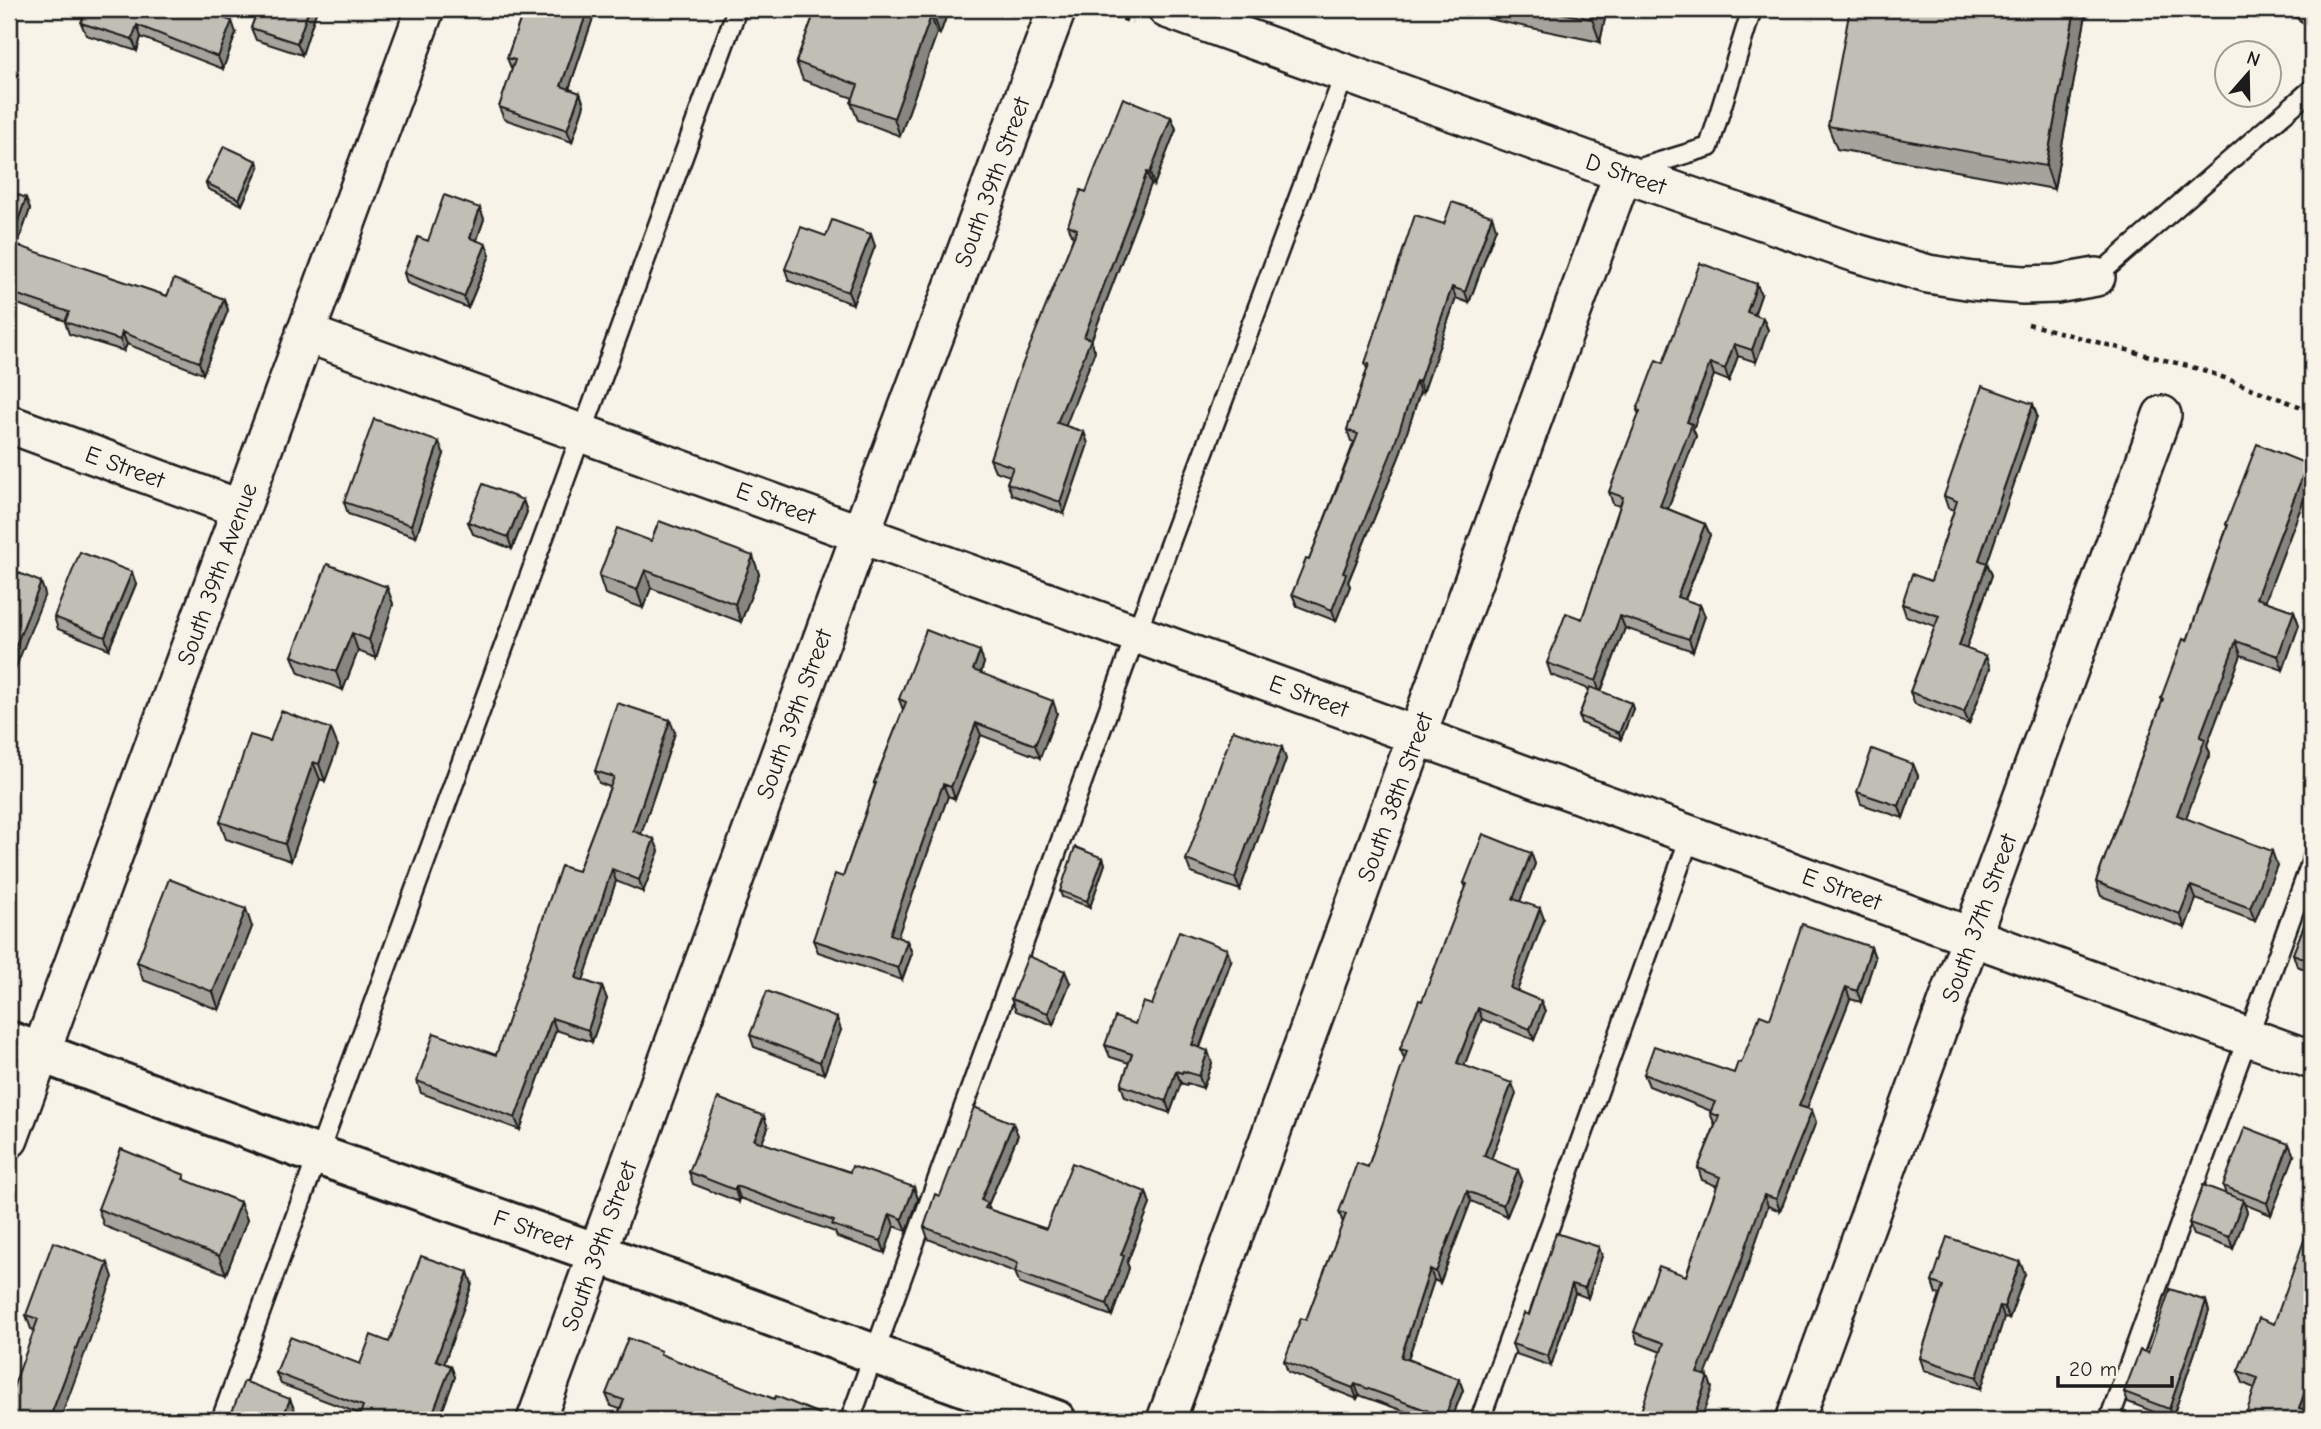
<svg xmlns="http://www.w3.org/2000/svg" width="2321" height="1429" font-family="'Comic Neue',sans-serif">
<rect width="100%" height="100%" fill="#f7f3e8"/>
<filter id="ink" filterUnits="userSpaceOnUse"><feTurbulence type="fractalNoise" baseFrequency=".0143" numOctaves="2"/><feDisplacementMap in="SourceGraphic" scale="14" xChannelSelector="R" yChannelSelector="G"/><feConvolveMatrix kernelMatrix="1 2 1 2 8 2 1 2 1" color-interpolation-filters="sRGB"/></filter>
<g filter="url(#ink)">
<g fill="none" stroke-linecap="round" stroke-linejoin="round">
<g stroke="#1c1c1c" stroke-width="23">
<path id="service" d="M2302,9l10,7
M1633,170l76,-23 43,-138
M2096,277l216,-188
M221,1420l516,-1411
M850,1420l286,-786 209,-561
M1480,1420l211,-586
M2109,1420l203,-560"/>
</g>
<g stroke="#1c1c1c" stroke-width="42">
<path id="minor" d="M1167,9l456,164 233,80 72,21 45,7 50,4 33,-1 40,-7
M305,333l2007,727
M9,424l232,85
M9,1139l416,-1130
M536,1420l325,-887 196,-524
M1166,1420l457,-1247
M1795,1420l367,-1005"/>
</g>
<g stroke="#1c1c1c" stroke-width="44">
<path id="secondary" d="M9,1041l309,114 279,98 459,167"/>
</g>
<path stroke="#1c1c1c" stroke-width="4.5" stroke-dasharray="5 5" stroke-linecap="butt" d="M1094,9l38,13
M2028,324l175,46 109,41"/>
<use href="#service" stroke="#f7f3e8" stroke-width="18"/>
<use href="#minor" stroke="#f7f3e8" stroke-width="37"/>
<use href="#secondary" stroke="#f7f3e8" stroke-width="38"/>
</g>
<path fill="#a5a39c" stroke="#1c1c1c" stroke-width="2" d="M86,9l150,24 -13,36 -82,-32 -4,14 -51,-16 -5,-12z
M258,9h59l-15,46 -46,-15 -5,-12z
M524,9h72l-27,80 11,4 4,12 -12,37 -68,-23 -5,-12 13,-37 -5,-12z
M816,9h133l-9,25 -3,-1 -37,103 -42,-16 -7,-17 2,-5 -50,-18 -7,-18z
M1484,9h123l-7,33 -112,-23z
M2087,9l-33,180 -217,-40 -9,-23z
M1171,117l5,12 -22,56 -3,-1 -60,157 4,10 -30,75 19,6 4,12 -24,70 -52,-19 -5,-12 3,-7 -15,-5 -5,-12 83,-221 -5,-13 18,-33z
M259,167l-17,38 -34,-16 -2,-6z
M9,191l21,18 -13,37 150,50 57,3 4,11 -25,64 -76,-30 -3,7 -55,-17 -4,-12 1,-1 -57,-20z
M480,208l4,11 -7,21 13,15 -22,53 -61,-25 -3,-10 24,-32z
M1444,224l52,4 -27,75 -13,-5 -33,95 -3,-1 -21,65 -51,125 2,4 -14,35 -39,-15 -5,-12 17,-34 45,-118 -3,-1 -4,-11 20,-61 -2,-6z
M826,236l49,10 -22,58 -64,-23 -4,-12z
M1761,295l-7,20 9,3 5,12 -12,32 -18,-6 -9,25 -15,-6 -21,54 3,7 -28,73 37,15 5,11 -25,65 15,5 5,11 -12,35 -68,-23 -24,64 30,11 2,6 -12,30 -40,-16 -2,-7 10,-27 -38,-14 -4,-12 35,-44 38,-113 -7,-2 -4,-12 30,-77 -2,-5 26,-47z
M2033,404l4,12 -50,147 5,12 -26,74 24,19 -21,56 -54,-20 -5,-12 25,-66 -29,-10 -4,-12 29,-23 23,-71 -6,-2 -4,-12z
M444,454l-28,83 -68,-23 -4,-12z
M2312,478l-47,123 29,10 5,14 -16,45 -42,-15 -34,90 3,8 -25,66 92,46 -22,56 -59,-22 -11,29 -84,-32 -5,-14 66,-180 -1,-4 26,-57 40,-114 -1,-3z
M523,500l4,12 -15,37 -39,-15 -5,-12z
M651,541l108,33 -18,48 -90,-34 -8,20 -38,-14 -6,-18z
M136,584l-27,65 -51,-20 -4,-12z
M387,587l6,17 -17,54 -18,-7 -15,39 -44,-17 -7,-17z
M984,663l-3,10 76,40 -17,45 -59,-23 -26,64 -7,-3 -51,141 10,4 5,12 -10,27 -84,-28 -5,-12 30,-63 32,-92 -1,-2 29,-73 -4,-11z
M675,733l-34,101 18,17 -16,41 -27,-11 -33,99 19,7 5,12 -15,43 -36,-12 -36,100 -99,-37 -4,-12 79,-26 82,-184 32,-84 -11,-4 -4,-12z
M270,741l68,5 -13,35 -5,-2 -29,82 -65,-22 -6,-17z
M1286,759l-46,131 -49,-17 -5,-13z
M1913,764l5,12 -15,42 -42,-14 -4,-12z
M1531,853l4,11 -15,37 24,18 -27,72 24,10 4,11 -11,28 -52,-21 -18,47 52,28 -25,65 31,21 -15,36 -36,-15 -31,82 -6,-3 -26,79 51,20 4,11 -12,30h-22l-70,-25 -2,4 -69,-27 -4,-11 22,-41 37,-97 -4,-11 29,-45 37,-107 -5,-11 22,-48 44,-113 -2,-5z
M1103,858l2,6 -15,43 -28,-10 -2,-6z
M2312,905v67l-15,-6 -4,-12z
M252,927l-33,83 -76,-30 -6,-18z
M1871,947l4,11 -14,44 -11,-3 -43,109 9,14 -36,89 -12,-5 -25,73 -38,96 7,13 -51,-36 -23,-9 -4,-11 52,-56 31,-90 -15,-6 -4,-12 17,-43 -5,-12 1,-2 -62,-25 -5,-12 90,-1 36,-54z
M1231,961l-31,87 12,15 -9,25 -16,-5v2l-6,-2 -11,30 -45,-16 -4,-12 8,-22 -19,-6 -5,-12 30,-21 17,-19z
M1070,983l-17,42 -37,-14 -5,-12z
M841,1030l-17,44 -70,-27 -4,-12z
M768,1128l-6,15 88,29 64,15 4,12 -11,32 -13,-5 -9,27 -48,-16 -2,-5 -95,-34 -1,4 -46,-18 -4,-12z
M1018,1135l-30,70 2,5 56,19 100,-37 4,12 -23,59 2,5 -17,48 -92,-32 -5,-12 -87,-33 -4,-12 16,-31z
M2294,1156l-23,59 -27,-11 3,8 -14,37 -39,-14 -5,-12 37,-29 -3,-8z
M187,1181l53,21 7,18 -21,54 -122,-48 -6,-17z
M2312,1234v161l-6,17 -63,-29 -5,-12 36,-47z
M1602,1256l-14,42 -13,-5 -24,73 -35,-12 -4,-10 17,-29z
M2025,1274l-16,45 -5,-1 -23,71 -57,-19 -4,-12 20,-63 -4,-1 -4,-12z
M113,1277l-79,53 -3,-1 -5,-14z
M472,1284l-28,79 7,3 4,11 -95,37 -79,-30 -5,-11 84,-9z
M2206,1301l3,10 -37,108 -44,-17 -4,-10z
M662,1355l112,44 46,15 3,6h-205l-1,-3 3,-8 -9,-3 -5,-12z"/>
<path fill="#86857f" stroke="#1c1c1c" stroke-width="2" d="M309,9h8l-15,46 -5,-12z
M588,9h8l-30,89 -5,-12z
M936,9h13l-9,25 -6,-17z
M1594,9h13l-7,33 -8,-23z
M2075,9h12l-33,180 -8,-23z
M931,16l6,17 -37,103 -6,-18z
M232,21l4,12 -13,36 -5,-12z
M137,25l4,12 -4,14 -5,-12z
M580,93l4,12 -12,37 -5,-12z
M1171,117l5,12 -22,56 -4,-12z
M257,161l2,6 -17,38 -3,-6z
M1147,172l4,12 -60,157 4,10 -33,84 -5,-12 27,-86z
M26,198l4,11 -16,45 -4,-11z
M480,208l4,11 -10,29 -4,-10z
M1492,216l4,12 -27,75 -4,-11z
M871,234l4,12 -22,58 -5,-12z
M486,244l4,11 -22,53 -4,-11z
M1757,284l4,11 -10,29 -4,-12z
M1452,287l4,11 -33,95 -4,-11z
M224,299l4,11 -25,64 -4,-12z
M1763,318l5,12 -12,32 -4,-12z
M122,332l5,12 -3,7 -4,-11z
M1734,344l4,12 -9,25 -4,-12z
M1710,363l4,12 -21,54 3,7 -32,82 -4,-12 27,-84z
M1416,381l4,11 -21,65 -51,125 2,4 -14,35 -4,-11 11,-37z
M2033,404l4,12 -53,156 -5,-12z
M1084,432l4,12 -24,70 -4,-12z
M439,442l5,12 -28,83 -5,-12z
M2307,464l5,14 -51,134 -5,-14z
M523,500l4,12 -15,37 -4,-12z
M1705,524l5,11 -29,74 -4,-12z
M753,556l6,18 -18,48 -6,-18z
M1987,563l5,12 -29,83 -4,-12z
M645,570l6,18 -8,20 -6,-18z
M132,572l4,12 -27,65 -4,-12z
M41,582l4,12 -35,88 -1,-5v-14z
M387,587l6,17 -17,54 -7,-18z
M1700,605l5,11 -12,35 -4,-12z
M2294,611l5,14 -16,45 -5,-14z
M1620,616l5,12 -25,65 -4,-12z
M352,633l6,18 -15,39 -7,-18z
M2236,641l5,14 -34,90 3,8 -28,76 -5,-14 23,-78z
M980,651l4,12 -7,19 -4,-12z
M1986,656l4,12 -21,56 -5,-12z
M1053,701l4,12 -17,45 -5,-13z
M1631,703l2,6 -12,30 -2,-6z
M670,720l5,13 -37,110 -5,-12z
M976,723l5,12 -26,64 -4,-12z
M331,729l7,17 -13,35 -6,-17z
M1282,747l4,12 -46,131 -5,-12z
M313,762l7,17 -29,82 -6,-17z
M1913,764l5,12 -15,42 -4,-12z
M943,784l5,12 -54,151 -4,-13z
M654,839l5,12 -16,41 -4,-12z
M2272,851l5,14 -22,56 -5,-13z
M1531,853l4,11 -18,45 -4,-10z
M1103,858l2,6 -15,43 -3,-6z
M612,869l4,12 -36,109 -4,-12z
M12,871l4,12 -7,22v-25z
M2191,886l5,13 -11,29 -5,-14z
M1540,908l4,11 -30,80 -4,-11z
M246,909l6,18 -33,83 -6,-18z
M907,941l5,12 -10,27 -4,-12z
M1871,947l4,11 -14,44 -4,-11z
M1227,949l4,12 -35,96 -4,-12z
M1065,971l5,12 -17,42 -5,-12z
M602,987l5,12 -15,43 -4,-12z
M1846,987l4,12 -47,119 -4,-12z
M1541,1001l4,11 -11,28 -4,-11z
M1478,1008l4,11 -21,55 -4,-11z
M552,1018l4,12 -36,100 -5,-12z
M837,1018l4,12 -17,44 -4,-12z
M1208,1051l4,12 -9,25 -4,-12z
M1176,1071l5,12 -11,30 -4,-12z
M1512,1083l4,11 -28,73 -4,-11z
M1812,1110l4,12 -36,89 -4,-12z
M764,1116l4,12 -10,24 -4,-12z
M1013,1123l5,12 -30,70 4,10 -2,5 -9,-20z
M2289,1144l5,12 -23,59 -4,-12z
M1518,1170l4,10 -15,36 -4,-11z
M736,1186l4,12 -1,4 -4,-12z
M914,1187l4,12 -11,32 -5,-12z
M1467,1191l4,10 -31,82 -4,-11z
M1146,1192l4,12 -23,59 2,5 -17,48 -5,-12 14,-49z
M1764,1195l4,11 -25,73 -41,105 -5,-11z
M2243,1200l4,12 -14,37 -4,-12z
M240,1202l7,18 -21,54 -7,-18z
M890,1214l4,12 -9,27 -4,-12z
M1599,1247l3,9 -14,42 -3,-10z
M2020,1262l5,12 -16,45 -5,-12z
M108,1263l5,14 -53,143h-11z
M1430,1269l4,11 -29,88 -4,-11z
M468,1272l4,12 -31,88 -5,-12z
M1572,1284l3,9 -24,73 -3,-10z
M2206,1301l3,10 -37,108 -3,-10z
M2000,1306l4,12 -23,71 -4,-12z
M451,1366l4,11 -16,43h-9z
M2312,1372v23l-6,17 3,8h-7l-3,-12z
M1708,1376l4,12 -11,32h-8z
M1459,1379l4,11 -12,30h-5l-1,-3z
M1355,1384l4,11 -2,4 -4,-11z
M290,1399l5,12 -4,9h-9z"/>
<path fill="#c0beb5" stroke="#1c1c1c" stroke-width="2" d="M86,9h112l34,12 -14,36 -81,-32 -5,14 -51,-16z
M258,9h51l-12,34 -46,-15z
M524,9h64l-27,77 19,7 -13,37 -68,-23 16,-47 -8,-2z
M816,9h120l-2,8 -3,-1 -37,102 -43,-15 7,-18 -62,-23z
M1540,9h54l-2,10z
M1850,9h225l-29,157 -218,-40z
M1123,98l48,19 -21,56 -3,-1 -63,165 7,2 -34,84 27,9 -24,70 -53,-19 6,-16 -23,-8 26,-79 61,-151 -9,-4 13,-35 5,2z
M224,146l33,15 -18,38 -33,-16z
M9,191l17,7 -16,45 157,53 7,-17 50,20 -25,63 -77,-30 -2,8 -55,-18 4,-10 -60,-20z
M444,195l36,13 -10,30 16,6 -22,53 -60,-24 14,-36 10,4z
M1452,202l40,14 -27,76 -13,-5 -33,95 -3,-1 -22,65 -51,127 3,1 -14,36 -40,-16 14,-35 3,1 49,-126 -11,-4 22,-66 -4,-1 50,-148 29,9z
M832,220l39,14 -23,58 -63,-23 16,-42 25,9z
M1700,263l57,21 -10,28 16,6 -11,32 -18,-6 -9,25 -15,-6 -23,59 5,2 -32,82 45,18 -28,73 23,8 -11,34 -69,-23 -24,65 -49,-18 19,-50 16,6 41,-122 -14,-5 31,-81 -3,-1 19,-50 7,3z
M1982,386l51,18 -54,156 8,3 -28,83 27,10 -22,56 -54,-20 29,-76 -37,-12 10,-30 19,7 26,-80 -13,-5z
M374,419l65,23 -28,83 -67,-23z
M2257,444l50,20 -51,134 38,13 -16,45 -42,-15 -36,96 5,2 -28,76 95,36 -22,57 -59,-22 -11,28 -84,-32 67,-183 -2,-1 22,-59 4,2 41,-116 -2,-1z
M483,484l40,16 -15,37 -40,-15z
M659,521l94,35 -18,48 -90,-34 -8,20 -38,-14 18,-48 34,13z
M80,552l52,20 -27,65 -51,-20z
M327,564l60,23 -18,53 -17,-7 -16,39 -44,-16z
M9,569l32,13 -32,81z
M926,630l54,21 -7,19 80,31 -18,44 -59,-22 -25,64 -8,-3 -53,150 17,7 -9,27 -85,-28 22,-66 8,3 33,-94h-2l32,-81 -7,-3z
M1590,687l41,16 -12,30 -40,-17z
M617,703l53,17 -37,111 21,8 -15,41 -27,-11 -36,109 26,9 -14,43 -36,-12 -37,100 -98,-37 17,-48 62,22 65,-189 17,5 36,-94 -19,-6z
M281,711l50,18 -12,35 -6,-2 -28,82 -65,-22 30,-87 20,6z
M1233,730l49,17 -47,131 -49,-18z
M1872,749l41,15 -14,42 -42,-14z
M1483,834l48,19 -18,46 27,9 -30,80 31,13 -11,28 -52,-21 -21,55 55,20 -28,73 34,14 -15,35 -36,-14 -31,81 -6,-3 -29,88 58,22 -14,38 -90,-33 -2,4 -69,-27 17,-43 5,2 40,-106 -7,-2 18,-49 11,4 39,-116 -7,-2 19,-49 3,1 45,-117 -3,-1z
M1075,847l28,11 -16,43 -27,-10z
M9,870l3,1 -3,9z
M169,879l77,30 -33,83 -76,-30z
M2312,905v57l-19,-8z
M1802,924l69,23 -14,44 -11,-4 -47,119 13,4 -36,89 -12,-4 -25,72 -42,106 11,3 -15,44h-55l26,-77 -30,-11 25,-66 27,10 34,-99 -22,-9 21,-52 -9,-3 5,-11 -71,-28 10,-28 80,27 4,-11 3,1 19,-48 10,4z
M1179,931l48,18 -35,96 16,6 -9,25 -16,-5 -1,2 -6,-2 -10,30 -45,-16 11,-31 -27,-9 10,-28 20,7 8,-22 9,3z
M1028,956l37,15 -17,42 -37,-14z
M767,991l70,27 -17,44 -70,-27z
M718,1098l46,18 -10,24 96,32 2,-6 62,21 -12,32 -12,-5 -9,27 -49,-16 2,-4 -98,-35 -1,4 -46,-18z
M974,1107l39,16 -32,77 7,3 -3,5 61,21 26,-66 74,29 -25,63 3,1 -17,48 -92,-32 3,-9 -94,-36 11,-33 5,2z
M2245,1127l44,17 -22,59 -44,-17z
M121,1149l64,26 -2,4 57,23 -21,54 -121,-47z
M2203,1185l40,15 -14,37 -40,-14z
M2307,1232l5,2v138l-13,36 7,2 -4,10h-58l14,-42 -20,-7 21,-53 15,6z
M1556,1233l43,14 -14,41 -13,-4 -24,72 -36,-12 12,-31 5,2z
M1947,1237l73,25 -16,45 -4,-1 -23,71 -57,-19 23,-72 -11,-4z
M53,1242l55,21 -59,157h-40v-21l29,-80 -12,-4z
M421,1256l47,16 -32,88 15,6 -21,54h-72l5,-14 -87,-33 14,-36 70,27 11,-29 18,7z
M2170,1289l36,12 -37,108 -45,-17 16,-42 8,3z
M628,1338l33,13 -1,3 114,45 2,-3 44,18 -2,6h-193l-8,-3 7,-17 -18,-6z
M244,1381l46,18 -8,21h-53z"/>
</g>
<g text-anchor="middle" stroke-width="5" stroke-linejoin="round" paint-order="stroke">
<g font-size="24" fill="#1c1c1c" stroke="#f7f3e8">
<text transform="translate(1626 174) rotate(19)" y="8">D Street</text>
<text transform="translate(992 182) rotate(-70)" y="8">South 39th Street</text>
<text transform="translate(125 467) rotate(20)" y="8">E Street</text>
<text transform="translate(776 503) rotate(20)" y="8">E Street</text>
<text transform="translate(217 574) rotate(-70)" y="8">South 39th Avenue</text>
<text transform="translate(1309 696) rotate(20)" y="8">E Street</text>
<text transform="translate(794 714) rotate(-70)" y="8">South 39th Street</text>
<text transform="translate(1395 797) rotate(-70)" y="8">South 38th Street</text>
<text transform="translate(1842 889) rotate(20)" y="8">E Street</text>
<text transform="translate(1979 918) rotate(-70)" y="8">South 37th Street</text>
<text transform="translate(533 1230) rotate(19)" y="8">F Street</text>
<text transform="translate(599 1246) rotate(-70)" y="8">South 39th Street</text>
</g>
</g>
<rect width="2321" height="1429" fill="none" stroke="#f7f3e8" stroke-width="35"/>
<rect x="18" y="18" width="2286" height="1394" fill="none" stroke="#1c1c1c" stroke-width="2.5" filter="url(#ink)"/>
<g transform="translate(2248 74) rotate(20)"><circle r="33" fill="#f7f3e8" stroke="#9f9d96" stroke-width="2"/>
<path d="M0-5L12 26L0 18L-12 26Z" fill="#1c1c1c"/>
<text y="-10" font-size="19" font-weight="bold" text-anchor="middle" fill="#1c1c1c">N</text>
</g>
<path d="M2058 1376v10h114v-10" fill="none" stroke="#1c1c1c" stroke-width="3.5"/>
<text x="2069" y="1376" font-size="21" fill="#1c1c1c" stroke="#f7f3e8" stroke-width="5" paint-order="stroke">20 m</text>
</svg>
